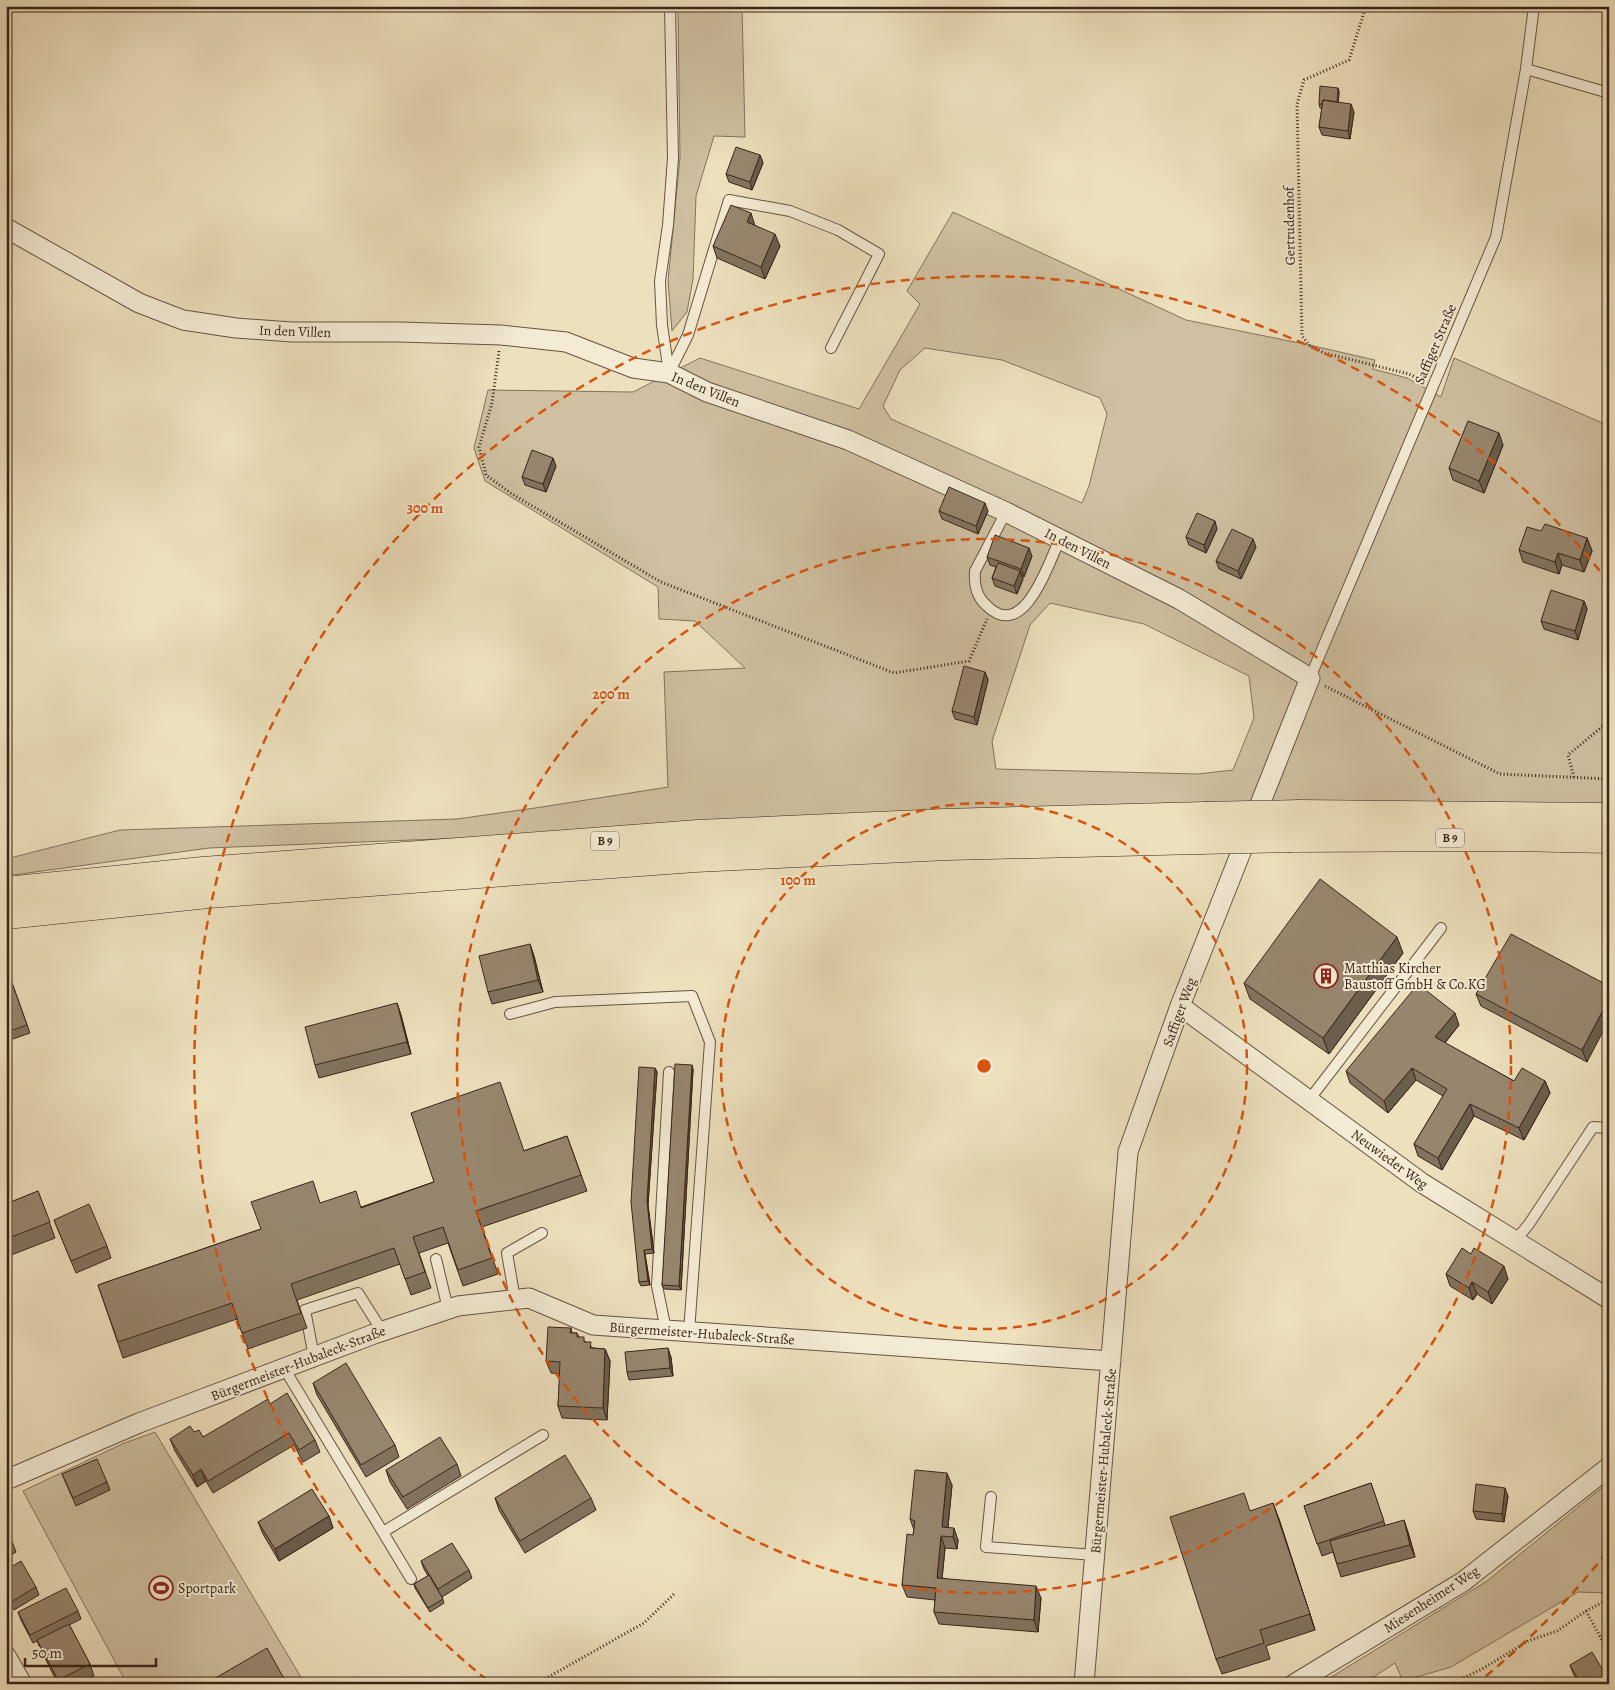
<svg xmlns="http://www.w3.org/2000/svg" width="1615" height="1690" font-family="Alegreya,serif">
<rect width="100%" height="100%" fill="#ede0bd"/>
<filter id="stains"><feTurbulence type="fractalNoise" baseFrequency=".004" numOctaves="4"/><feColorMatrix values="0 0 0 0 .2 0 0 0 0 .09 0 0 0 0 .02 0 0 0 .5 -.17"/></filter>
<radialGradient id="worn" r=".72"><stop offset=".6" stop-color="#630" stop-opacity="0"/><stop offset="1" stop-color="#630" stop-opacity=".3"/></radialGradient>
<path fill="#cfc0a1" stroke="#84725d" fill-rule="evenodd" d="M678,6h64l3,131 -31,-1 -18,60 -3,83 -6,33 -15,19 -4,-50 12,-123z
M953,212l233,108 123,25 66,15 -2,9 34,9 34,19 13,-39 155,68v378l-943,26 -457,18 -203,28v-17l114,-29 337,-11 85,-12 126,-20 -4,-115 81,-4 -50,-47 -36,-2 -1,-32 -173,-106 -11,-33 14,-58 145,2 67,-34 159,51 61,-105 -13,-13zM925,348l77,12 98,38 7,16 -18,72 -7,17 -191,-84 -8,-13 17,-36zM1050,603l94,21 105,52 5,42 -21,52 -35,4 -202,-5 -4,-28 38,-116z
M155,1432l150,252h-178l-104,-193 99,-47z
M1609,1482v111l-31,-1 -127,75 -48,14 -8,-18 -32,21h-43l167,-103z"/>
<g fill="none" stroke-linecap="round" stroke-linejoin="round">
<g stroke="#675342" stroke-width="12">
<path id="lane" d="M1526,69l83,24
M669,373l19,-38 41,-135 61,11 48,19 41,24 -48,94
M669,373l-7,-48 -2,-44 8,-56 5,-67 -3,-152
M1006,512l-31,59c-1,14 1,25 12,35 37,36 61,-42 73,-67
M1310,678l186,-441 30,-168 8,-63
M510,1014l45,-12 137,-6 18,46 -21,290
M1309,1100l132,-172
M1515,1241l14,-17 64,-97 16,1
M436,1259l12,50
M515,1300l-8,-47 35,-20
M666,1330l-9,-44 12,-214
M314,1357l-9,-47 53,-17 24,38
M284,1368l127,211
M991,1497l-5,50 109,8
M383,1532l160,-97"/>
</g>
<g stroke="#675342" stroke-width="21">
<path id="street" d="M6,228l133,75 44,17 53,8 56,4h108l101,3 65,7 67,26 36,5 38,19 141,48 158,72 173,87 131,79 -130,328 -52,146 -44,532
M1180,1006l242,177 187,116
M6,1480l133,-57 235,-89 84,-28 71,-8 64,27 518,36
M6,1656l16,28
M1294,1684l170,-103 145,-114"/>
</g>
<g stroke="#3a2419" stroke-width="29">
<path id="highway" d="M1300,814l309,3
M1291,838l219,-1 99,2
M6,891l197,-20 495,-37 246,-11 261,-7
M6,915l202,-21 487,-36 253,-12 251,-6"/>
</g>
<path stroke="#3a2419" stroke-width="3" stroke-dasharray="1 2.5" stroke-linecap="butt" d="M1366,6l-17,54 -45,20 -7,24 5,232 7,9 15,8 85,21 14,7
M499,351l-7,52 -13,44 7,28 26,19 149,88 233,91 75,-12 18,-42
M1325,686l175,88 109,5
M1574,777l-6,-22 41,-34
M1586,1611l23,42
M536,1684l108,-61 30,-29
M1451,1684l31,-15 46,-28 29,-10 29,-20 23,-12"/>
<use href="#lane" stroke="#f3ebd4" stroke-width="10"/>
<use href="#street" stroke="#f3ebd4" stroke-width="19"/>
<use href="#highway" stroke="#ede0bd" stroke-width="28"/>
<g stroke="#3a2419" stroke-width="29" stroke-linecap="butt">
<path id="highway-bridge" d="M1205,816l95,-2
M1199,840l92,-2"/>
</g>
<use href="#highway-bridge" stroke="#ede0bd" stroke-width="28"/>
</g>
<path fill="#82735f" stroke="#3a2419" d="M1338,88l1,4 -1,10 16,10 -4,27 -28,-4 -3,-8 3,-19h-2l-1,-4z
M760,155l3,8 -11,27 -23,-8 -3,-8z
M755,225l25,21 -15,33 -48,-21 -4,-12z
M1503,445l-19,48 -31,-13 -4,-12z
M556,466l-10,26 -21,-7 -3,-8z
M939,511h49l-10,23 -36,-15z
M1217,529l-11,24 -17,-8 -3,-8z
M1587,538l5,13 -8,21 -22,-7 -3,9 -36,-12 -4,-12z
M1256,547l-15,32 -22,-10 -3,-8z
M1032,556l-8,21 -2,-1 1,3 -6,15 -22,-8 -3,-8 4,-11 -6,-2 -3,-8z
M1584,601l3,8 -9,31 -34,-11 -3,-8z
M985,672l3,8 -11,45 -22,-6 -3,-8z
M530,944l4,12 9,36 -51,12 -4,-12z
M1403,953l-74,101 -79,-55 -6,-16z
M6,966l24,67 -20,7 -4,-10z
M1609,986l-22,76 -106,-56 -5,-12z
M397,1003l4,12 10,39 -92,24 -4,-13z
M1459,1025l-14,18 69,38h31l5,12 -26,47 -50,-24 -32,54 -24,-14 -4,-12 29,-48 -27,-16 -28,33 -38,-30 -4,-12z
M655,1068l2,4 -9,133 6,48 -9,1 5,31 -9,1 -2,-4z
M693,1069l-12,221 -17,-1 -2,-4z
M567,1136l20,55 -105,36 16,47 -35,12 -15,-43 -29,10 12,35 -20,7 -11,-31 -103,36 10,28 -59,21 -11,-30 -114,39 -25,-73 163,-56 60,-26 40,4z
M38,1191l17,47 -49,19v-53z
M54,1220l53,26 4,12 -35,15z
M1446,1274l62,5 -16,25 -15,-10 -4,6 -23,-14z
M571,1328l1,5h5l2,4 7,5 7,6 12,1 5,12 -3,59 -45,-2 -4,-12 2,-32 -9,-1 -5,-12z
M671,1357l2,19 -44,4 -2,-8z
M313,1383l82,62 4,12 -33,20 -49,-82z
M270,1404l45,36 5,12 -17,10 -9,-17 -81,48 -7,-12 -9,6 -22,-36 -5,-12 24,-7 9,5z
M457,1464l4,12 -54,33 -17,-27 -4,-12z
M62,1474l45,8 3,8 -34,16z
M1371,1483l14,42 23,7 7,25 -74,20 -8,-25 -11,4 -18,-50z
M952,1485l-4,42 10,13 -1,9 -12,-1 -3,30 99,20 -3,34 -99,-8 -5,-12 1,-12 -28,-3 -5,-12 11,-50 1,-5 -4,-11z
M1508,1496l-4,26 -28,-3 -3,-8z
M495,1498h96l5,12 -71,43 -26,-43z
M1250,1511l29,8 36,111 -49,16 4,13 -48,15 -6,-15z
M329,1516l4,12 -54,33 -16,-27 -5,-12z
M6,1531l7,13 3,8 -10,6z
M421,1561l48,9 3,8 -30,19 2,6 -14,9 -15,-24 -1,-4 14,-8 -4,-7z
M6,1570l30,17 3,8 -25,15 -8,-12z
M78,1611l3,8 -12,6 21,39 4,12 -15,8h-21l-16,-32 -5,-11 -4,2 -12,-23 -3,-8z
M1570,1665l39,19h-30l-6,-11z"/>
<path fill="#6a5e4d" stroke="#3a2419" d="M1338,88l1,4 -1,18 -2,-4z
M1351,104l3,8 -4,27 -2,-8z
M760,155l3,8 -11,27 -2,-8z
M751,213l4,13 -8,-4z
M775,234l5,12 -15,33 -4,-12z
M1499,433l4,12 -19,48 -5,-12z
M553,458l3,8 -10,26 -3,-8z
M985,503l3,8 -10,23 -2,-8z
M1215,521l2,8 -11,24 -2,-8z
M1587,538l5,13 -8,21 -4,-12z
M1253,539l3,8 -15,32 -3,-8z
M1029,548l3,8 -8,21 -3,-8z
M1558,553l4,12 -3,9 -4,-12z
M1020,571l3,8 -6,15 -3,-8z
M1584,601l3,8 -9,31 -3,-9z
M985,672l3,8 -11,45 -3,-8z
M1397,937l6,16 -74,101 -6,-16z
M530,944l4,12 9,36 -5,-12z
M1609,999v21l-22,42 -5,-12z
M397,1003l4,12 10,39 -4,-12z
M1455,1013l4,12 -19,24 -5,-12z
M692,1065l1,4 -12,221 -2,-4z
M655,1068l2,4 -9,133 6,48 -2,-4 -5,-48z
M1412,1068l4,12 -28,33 -4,-12z
M1545,1081l5,12 -26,47 -5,-12z
M1470,1104l4,12 -32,54 -4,-12z
M644,1250l1,4 5,31 -2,-4z
M1504,1266l4,13 -16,25 -4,-12z
M1472,1282l5,12 -4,6 -4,-12z
M668,1348l3,9 2,19 -3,-8z
M605,1349l5,12 -3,59 -4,-12z
M201,1469l5,12 -9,6 -4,-12z
M947,1473l5,12 -5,51 -5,-9z
M1505,1488l3,8 -4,26 -2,-8z
M1273,1503l6,16 36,111 -5,-16z
M329,1516l4,12 -54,33 -4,-12z
M1404,1520l4,12 7,25 -5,-12z
M954,1528l4,12 -1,9 -4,-12z
M941,1536l4,12 -4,42 -4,-12z
M1036,1586l5,12 -3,34 -4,-12z"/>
<path fill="#97866e" stroke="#3a2419" d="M1320,86l18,2 -1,14 -14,-2 -1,4h-3z
M1323,100l28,4 -3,27 -29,-4z
M736,147l24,8 -10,27 -24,-8z
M731,205l20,8 -4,9 28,12 -14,33 -48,-21z
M1468,421l31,12 -20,48 -30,-13z
M532,450l21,8 -10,26 -21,-7z
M949,487l36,16 -9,23 -37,-15z
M1197,513l18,8 -11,24 -18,-8z
M1545,524l42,14 -7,22 -22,-7 -3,9 -36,-12 8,-23 14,4z
M1232,529l21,10 -15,32 -22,-10z
M995,535l34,13 -8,21 -34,-12z
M998,563l22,8 -6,15 -22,-8z
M1551,590l33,11 -9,30 -34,-10z
M964,666l21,6 -11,45 -22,-6z
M1320,879l77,58 -74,101 -79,-55z
M1511,934l98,52v13l-27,51 -106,-56z
M530,944l8,36 -50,12 -9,-36z
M6,966l21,59 -20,7 -1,-2z
M1418,984l37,29 -20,24 79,44 8,-13 23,13 -26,47 -49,-24 -32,54 -24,-14 33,-55 -35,-21 -28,33 -38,-30z
M397,1003l10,39 -92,23 -10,-38z
M675,1064l17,1 -13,221 -17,-1z
M639,1067l16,1 -8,133 5,48 -8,1 4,31 -9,1 -8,-80z
M500,1082l24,69 43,-15 14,39 -105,36 16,47 -34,12 -15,-43 -30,10 12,35 -20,7 -11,-31 -103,36 10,29 -59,20 -10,-30 -114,39 -20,-57 163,-56 -10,-27 62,-21 7,22 36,-12 5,17 73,-26 -23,-69z
M38,1191l12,31 -44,17v-35z
M89,1204l18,42 -36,15 -17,-41z
M1462,1248l9,6 3,-6 30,18 -16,26 -16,-10 -3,6 -23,-14z
M548,1327l23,1 -1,5h7v4h7v5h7l-1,6 15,1 -2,59 -45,-2 2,-44 -14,-1z
M668,1348l2,20 -43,4 -2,-20z
M346,1363l49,82 -34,20 -48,-82z
M287,1393l28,47 -16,10 -10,-17 -81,48 -7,-12 -8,6 -23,-36 20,-13 4,6 5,-2 4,7 65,-38 2,5z
M440,1437l17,27 -54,33 -17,-27z
M565,1455l26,43 -71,43 -25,-43z
M97,1459l10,23 -34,16 -11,-24z
M915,1470l32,3 -5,54 12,1 -1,9 -12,-1 -4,42 99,8 -2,34 -100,-8 2,-24 -34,-3 5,-51 6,1 2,-14 -5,-2z
M1371,1483l13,38 -67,23 -13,-38z
M1476,1484l29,4 -3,26 -29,-3z
M312,1489l17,27 -54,33 -17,-27z
M1244,1493l6,18 23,-8 37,111 -50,16 4,13 -48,16 -46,-142z
M1404,1520l6,25 -73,19 -7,-23z
M6,1531l7,13 -7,4z
M452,1543l17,27 -31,19 -17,-28z
M21,1561l15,26 -25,15 -5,-7v-25z
M429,1575l14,24 -15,9 -14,-24z
M66,1588l12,23 -48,24 -12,-23z
M69,1624l21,40 -32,16 -21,-40z
M267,1648l20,36h-79l-1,-1z
M1592,1652l17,28v4h-28l-11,-19z
M598,1678l3,6h-14z
M1543,1681l2,3h-7z"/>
<g fill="none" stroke="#d7540d" stroke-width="2.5" stroke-dasharray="9 6">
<circle cx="984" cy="1066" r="263"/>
<circle cx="984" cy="1066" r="527"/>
<path d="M1607 1552A790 790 0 0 1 1481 1680M487 1680A790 790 0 1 1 1607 580"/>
</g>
<defs>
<g id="building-ring" transform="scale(1.25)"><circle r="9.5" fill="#f3ebd4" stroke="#8f2418" stroke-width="1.5"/><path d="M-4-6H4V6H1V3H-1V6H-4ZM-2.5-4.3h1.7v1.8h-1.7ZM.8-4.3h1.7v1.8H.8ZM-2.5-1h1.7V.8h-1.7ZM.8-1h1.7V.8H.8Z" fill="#8f2418"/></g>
<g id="stadium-ring" transform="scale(1.25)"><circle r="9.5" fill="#f3ebd4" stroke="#8f2418" stroke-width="1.5"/><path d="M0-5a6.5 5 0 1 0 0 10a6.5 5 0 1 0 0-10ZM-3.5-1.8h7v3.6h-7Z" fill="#8f2418"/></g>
</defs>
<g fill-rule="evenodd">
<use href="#building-ring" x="1326" y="976"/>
<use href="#stadium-ring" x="161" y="1588"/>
</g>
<g text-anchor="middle" stroke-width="4" stroke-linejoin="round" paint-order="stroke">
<g fill="#f3ebd4" stroke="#726051" stroke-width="1">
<rect x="1436" y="828.5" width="28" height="19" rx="4"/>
<rect x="591" y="831.5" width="28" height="19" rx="4"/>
</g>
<g font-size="12" font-weight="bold" fill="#3a2419">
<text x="1450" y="842">B 9</text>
<text x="605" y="845">B 9</text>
</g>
<g font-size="14" fill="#3a2419" stroke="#f3ebd4">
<text transform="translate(1289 226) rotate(-91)" y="5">Gertrudenhof</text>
<text transform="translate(295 331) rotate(2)" y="5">In den Villen</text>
<text transform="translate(1435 344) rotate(-67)" y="5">Saffiger Straße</text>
<text transform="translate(706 389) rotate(22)" y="5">In den Villen</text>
<text transform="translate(1078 548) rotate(27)" y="5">In den Villen</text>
<text transform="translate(1179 1012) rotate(-70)" y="5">Saffiger Weg</text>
<text transform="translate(1390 1159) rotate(36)" y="5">Neuwieder Weg</text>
<text transform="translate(702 1333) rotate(4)" y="5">Bürgermeister-Hubaleck-Straße</text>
<text transform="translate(298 1363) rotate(-21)" y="5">Bürgermeister-Hubaleck-Straße</text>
<text transform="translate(1103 1461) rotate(-85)" y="5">Bürgermeister-Hubaleck-Straße</text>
<text transform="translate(1431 1599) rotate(-33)" y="5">Miesenheimer Weg</text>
</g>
<g font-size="14" fill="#3a2419" stroke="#f3ebd4" text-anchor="start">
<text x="1344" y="973">Matthias Kircher<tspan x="1344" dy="16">Baustoff GmbH &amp; Co.KG</tspan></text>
<text x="178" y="1593">Sportpark</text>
</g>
</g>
<circle cx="984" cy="1066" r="8" fill="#d7540d" stroke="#f3ebd4" stroke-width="2.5"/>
<g font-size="15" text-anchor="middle" font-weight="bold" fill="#d7540d" stroke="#f3ebd4" stroke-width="4" stroke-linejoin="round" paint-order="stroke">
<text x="425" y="513">300 m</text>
<text x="611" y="699">200 m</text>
<text x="798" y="885">100 m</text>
</g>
<rect width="1615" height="1690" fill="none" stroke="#ede0bd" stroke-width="25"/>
<rect x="8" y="8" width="1600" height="1675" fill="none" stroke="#3a2419" stroke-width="2.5"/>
<rect x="12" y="12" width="1590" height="1665" fill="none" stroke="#3a2419"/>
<path d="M25 1658v8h131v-8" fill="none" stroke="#3a2419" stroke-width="2.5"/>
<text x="32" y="1658" font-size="15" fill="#3a2419" stroke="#f3ebd4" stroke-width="4" paint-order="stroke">50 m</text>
<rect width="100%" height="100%" filter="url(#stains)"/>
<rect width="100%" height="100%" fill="url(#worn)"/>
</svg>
